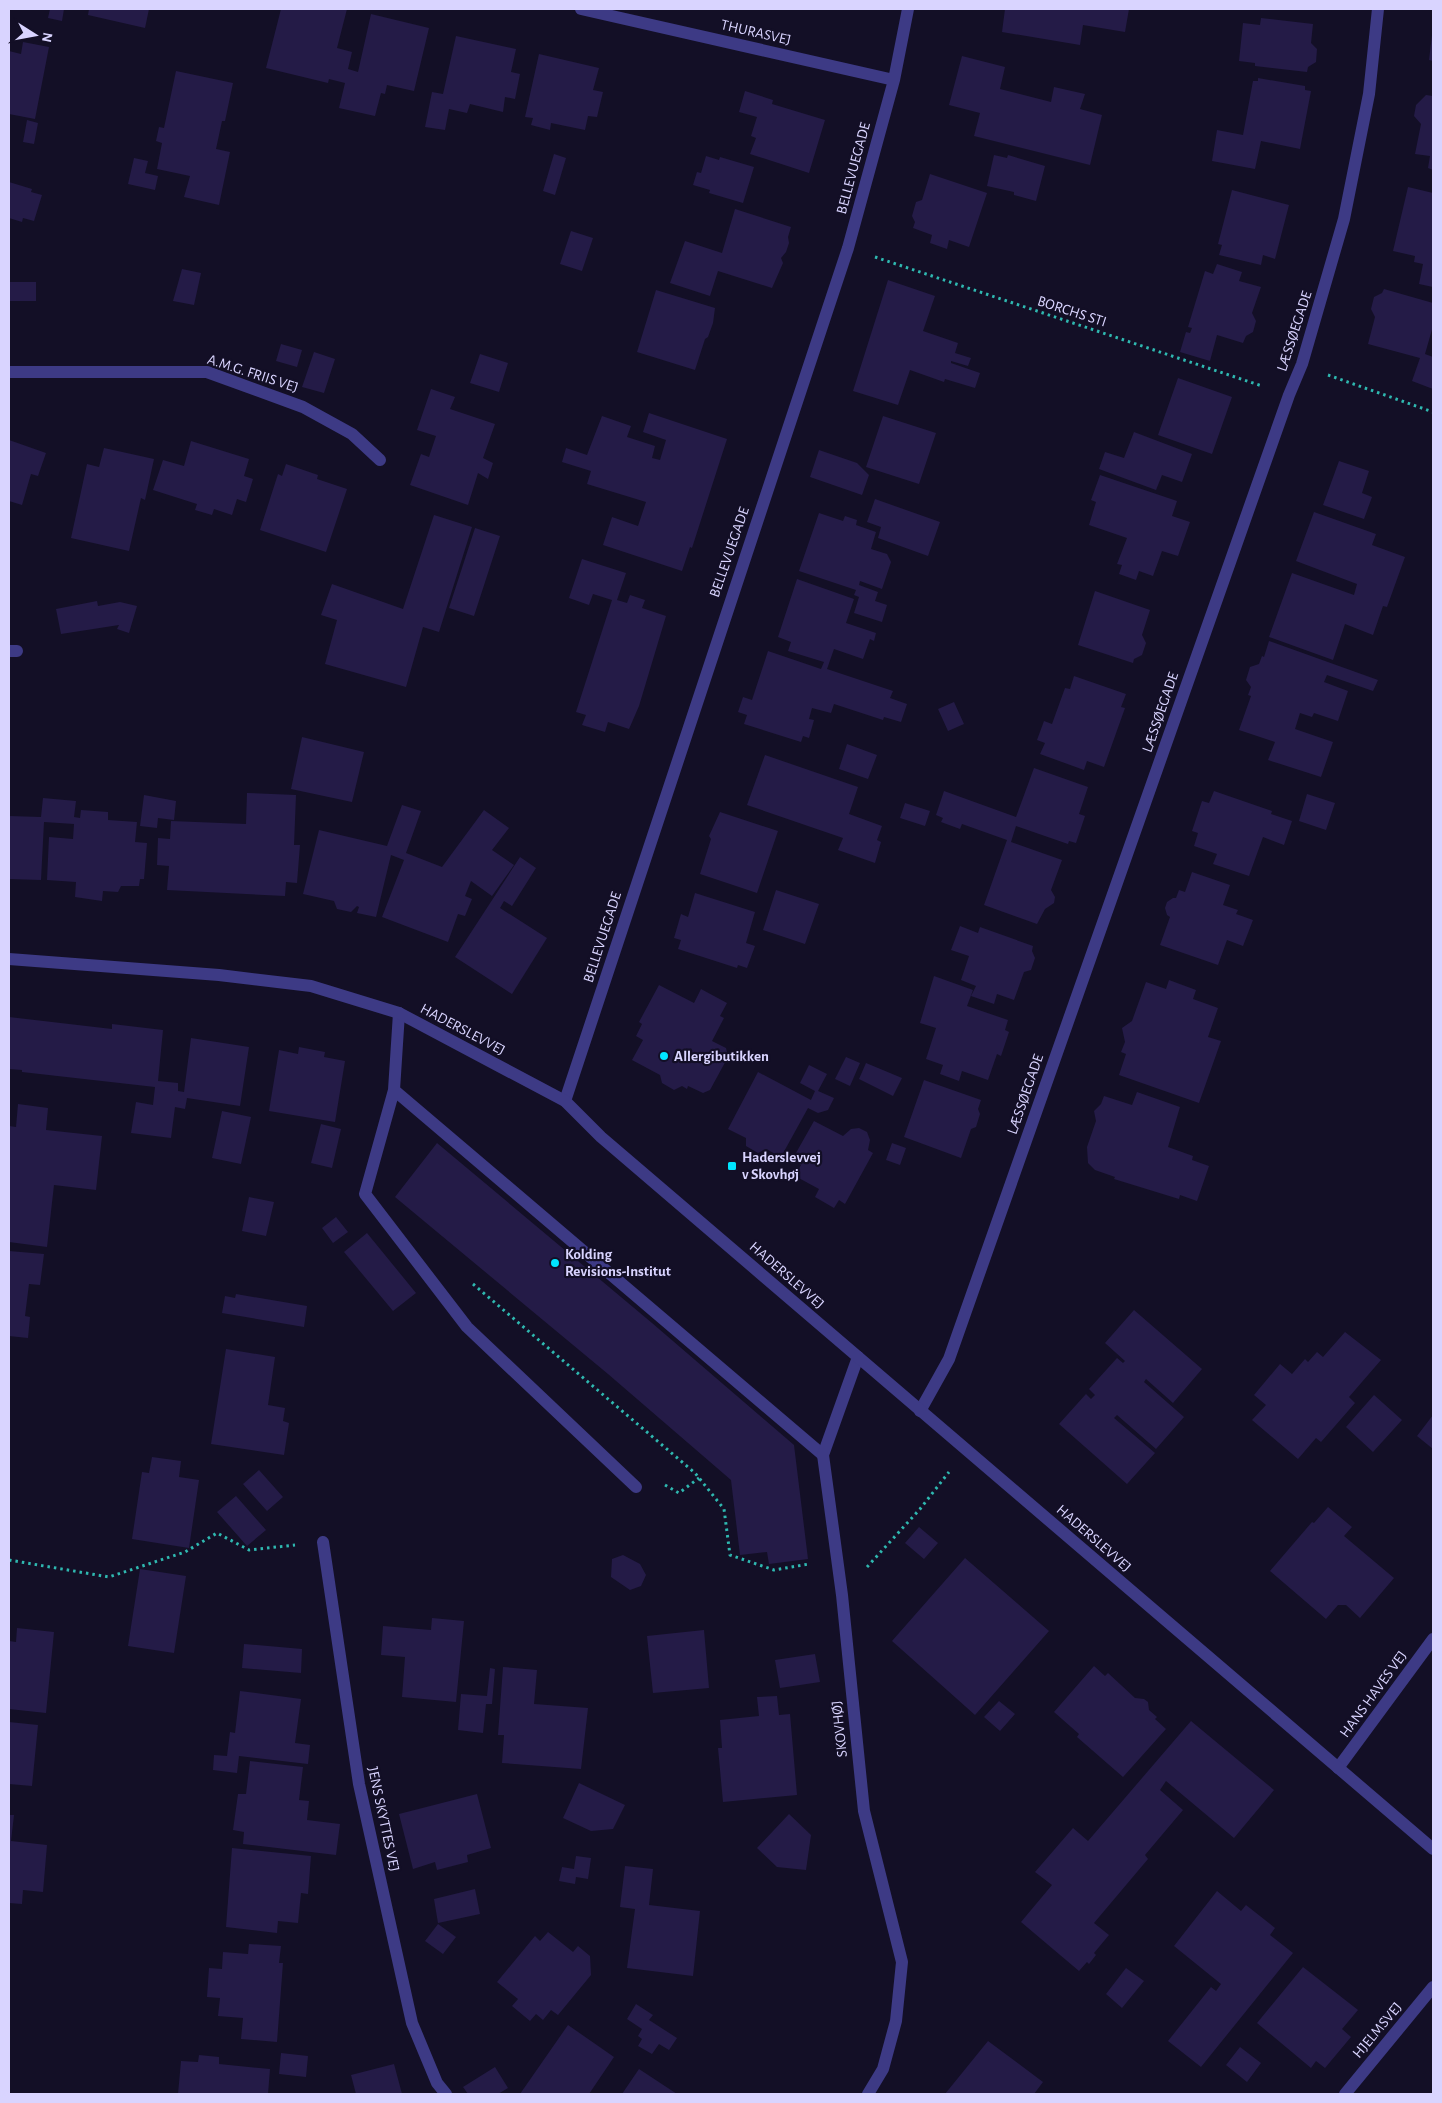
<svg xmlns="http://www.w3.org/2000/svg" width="1442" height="2103" font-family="'Alegreya Sans',sans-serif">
<rect width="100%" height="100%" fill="#130f26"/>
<path fill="#241b47" d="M50,9h14l-2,12 -14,-3z
M89,9h60l-4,19 -57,-13z
M281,9h66l-10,39 15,4 -4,17 10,3 13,-58 58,14 -15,63 -27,-6 -2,9 -4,-1 -6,23 -36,-8 6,-25 -16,-4 -1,4 -62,-15z
M1005,9h124l-4,23 -42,-7 -3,20 -78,-13z
M1261,18l52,6 -2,19 6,6 -1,13 -8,5 -1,5 -52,-6v-3l-16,-2 4,-38 17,2z
M1432,35h1v26l-4,-1z
M456,36l60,13 -5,23 9,2 -5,25 -10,-2 -2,15 -33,-8 -3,9 -18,-4 -4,21 -20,-3 7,-35 11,2z
M23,42l26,5 -14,72 -26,-5v-63l12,3z
M539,54l60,14 -6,22 10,2 -6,25 -9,-1 -3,14 -34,-7 -1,7 -19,-5 2,-7 -8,-1z
M962,56l43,11 -5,22 51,13 3,-15 31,7 -5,15 22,6 -12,50 -116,-29 6,-23 -31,-8z
M176,71l57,12 -8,38h-3l-6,28 14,3 -11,53 -35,-8 6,-21 -33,-7 5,-26 -6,-2 3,-14 5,1z
M1258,78l47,8v4l6,1 -11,58 -39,-8 -6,28 -43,-8 5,-31 26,5 10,-54h5z
M745,91l28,9 -1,4 53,16 -16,53 -59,-19 6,-16 -5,-2 6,-19 -18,-5z
M1426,95l7,1v74l-5,-2 2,-12 -15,-2 6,-30 -7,-8 2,-11z
M27,120l11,3 -4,21 -11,-2z
M554,154l12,4 -11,37 -12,-4z
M994,155l13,3 1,-3 37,11 -9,35 -22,-6v-3l-27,-6z
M706,156l13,4 1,-3 34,10 -11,36 -34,-10 1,-3 -17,-5 4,-13 4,1z
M134,158l14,3 -3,12 13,3 -3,14 -27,-6z
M930,174l57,19 -18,54 -20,-7 -2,9 -17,-6 2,-8 -19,-7 2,-6 -3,-6 4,-14 6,-2z
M9,182l23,7 -1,3 11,3 -8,26 -11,-3 -1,4 -13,-4z
M1408,187l25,6v94l-14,-3 4,-20 -9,-2 1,-6 -22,-5z
M1232,190l57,15 -14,54 -12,-4 -2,10 -42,-10 3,-10 -4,-1z
M735,209l56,18 -3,10 1,6 -3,9 -5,6 2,5 -11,25 -54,-17 -8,25 -40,-13 15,-42 37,12z
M571,231l22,7 -11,33 -22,-7z
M1217,264l25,8 -3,9 22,6 -9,26 4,8 -3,11 -7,4 -3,7 -26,-8 -7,26 -30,-9 6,-20 4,1 2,-5 -4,-1 17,-56 8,3z
M182,269l19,4 -7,32 -21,-4z
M888,280l47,16 -12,35 35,12 -3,10 16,5 -3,8 -17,-5v2l29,10 -5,15 -30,-9 -1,3 -34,-12 -12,35 -45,-14z
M9,282h27v19h-27z
M1384,289l49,14v23l-8,28 8,3v32l-21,-8 8,-23 -52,-14 7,-27 -4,-8 3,-12 8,-4z
M656,290l59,18 -2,15 -5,14 -3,2 -10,31 -58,-18z
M281,344l21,6 -5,17 -21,-6z
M314,352l21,7 -11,34 -22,-6z
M480,354l28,9 -9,29 -29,-9z
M1178,378l54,19 -20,57 -54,-19z
M431,389l24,8 -5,12 45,15 -12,34 10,5 -5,16 -10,-6 -10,32 -58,-20 11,-31 8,3 7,-21 -19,-6z
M649,413l78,26 -35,109 -2,-1 -8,24 -79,-26 9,-28 26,9 8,-24 -59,-18 4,-13 -29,-9 4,-14 21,7 15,-39 29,10 -4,11 28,9 -3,12 8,2 6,-20 -23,-8z
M883,416l53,17 -17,51 -53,-17z
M1134,432l58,22 -10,28 -20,-7 -6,15 -57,-21 6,-17 19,6z
M9,440l37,13 -8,23 -7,-2 -9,31 -13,-4z
M191,441l58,18 -5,17 9,3 -7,23 -9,-3 -5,16 -18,-6 -2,6 -17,-5 2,-6 -44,-14 10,-30 21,6z
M104,448l50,11 -9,41 -4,-2 -12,53 -58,-13 16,-74 12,3z
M819,450l38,13 12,12 -7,20 -52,-18z
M1339,461l30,10 -7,22 10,4 -8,22 -41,-14z
M286,464l32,11 -1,4 30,10 -21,63 -66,-22 18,-56 4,2z
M1100,475l77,26 -5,15 18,6 -12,34 -16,-5 -9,25 -14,-5 -3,9 -17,-6 3,-9 -5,-1 10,-26 -38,-13 7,-23 -5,-2z
M875,499l65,23 -12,34 -50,-18 3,-11 -14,-5z
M1314,512l62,22 -4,11 33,12 -18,50 -4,-1 -10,29 -28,-11 -12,36 -64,-23 23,-64 62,22 3,-11 -61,-23z
M819,513l24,8 2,-5 12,4 -1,5 20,7 -5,17 16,5 4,8 -9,27 -22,-8 -1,4 19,7 -3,9 12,4 -5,17 -28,-9 5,-16 -5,-2 2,-5 -57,-19z
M434,515l38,12 -33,105 -16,-5 -17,60 -81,-23 12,-44 -16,-5 11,-31 71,25z
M475,528l25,8 -26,80 -25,-8z
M582,559l44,14 -9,27 10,3 3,-8 15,5 -3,8 24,8 -27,90 -10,23 -21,-7 -3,10 -23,-7 4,-10 -10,-3 36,-112 -19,-6 -4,11 -20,-7z
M797,579l57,20 -8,24 30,10 -2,8 -4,-2 -7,20 -29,-10 -7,20 66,22 -3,7 17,6 -6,18 -17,-5 -1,3 -49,-16 -3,9 -19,-5 -3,11 5,1 -5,18 -6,-2 -2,6 -57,-18 3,-9 -9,-3 5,-15 9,3 16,-49 53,18 3,-7 -36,-11 3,-9 -13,-5z
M1095,591l55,19 -8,25 4,8 -4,12 -8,4 -1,4 -55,-18z
M97,601l1,5 22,-4 17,4 -8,27 -12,-4 2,-4 -58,9 -5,-25z
M1269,641l109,39 -5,11 -46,-16 -3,7 24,9 -10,30 -24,-8 -2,4 -12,-4 -5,16 38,13 -12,35 -53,-17 7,-18 -36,-12 12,-34 -3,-1 3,-8 -5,-7 4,-13 9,-3 3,-8 2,1z
M1074,676l52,18 -5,13 4,1 -21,59 -17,-6 -3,9 -44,-16 5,-11 -8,-3 7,-19 8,3 13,-36 5,1z
M954,702l10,22 -16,7 -10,-22z
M302,737l62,15 -12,50 -61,-13z
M847,744l30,11 -9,24 -29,-10z
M765,755l93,32 -9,27 33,12 -5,14 4,2 -6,21 -37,-13 5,-12 -96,-33z
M1034,768l54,19 -9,27 6,2 -9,27 -7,-2 -1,3 -52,-18 -5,16 51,18 -11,30 4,7 -1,6 -9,6 -8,15 -53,-19 23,-65 -45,-16 -2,5 -19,-7 2,-4 -7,-3 8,-24 72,26z
M1214,791l58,20 -1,3 21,7 -8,24 -21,-8 -14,39 -36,-12 4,-10 -23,-8 4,-13 -6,-2 10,-30 7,2z
M247,793l49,2 -2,50h6l-3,38 -11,-1 -1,14 -118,-6 2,-24 -12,-1 1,-27 12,1 1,-18 75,3z
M1307,794l28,9 -9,27 -27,-9z
M144,795l32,6 -2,19 -16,-2 -1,10 -17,-2z
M43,798l33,3 -2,16 6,1 1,-8 27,2v8l29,2 -2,20 12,1 -3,36h-4l-1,7h-18l-3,6 -15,-1 -1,10 -27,-4 1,-15 -29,-2 2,-43 24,2 1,-15 -30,-2 -3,58 -32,-1v-63l32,1z
M905,803l25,8 -5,15 -25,-8z
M402,805l19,6 -15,42 36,14 42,-57 25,18 -17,22 22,15 -22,31 -21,-15 -6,15 7,3 -7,17 -7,-2 -10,28 -66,-25 22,-57 -13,-5 -15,62 -19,-4 2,-6 -2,-1 -6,6 -14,-3 -3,-8 -31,-7 16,-64 68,16z
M720,812l58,19 -21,62 -57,-19 11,-35 -2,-3z
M520,857l16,11 -24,38 -8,-5 -4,7 47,30 -35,56 -57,-37z
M1192,872l38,13 -7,20 15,5 -2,4 17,6 -10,26 -16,-6 -9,25 -58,-20 10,-28 -3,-2 -2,-7 2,-6 6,-4h3l3,-8 6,2z
M776,890l43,14 -14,40 -42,-14z
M695,893l60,19 -9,31 9,3 -8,22 -9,-3 -1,3 -59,-19 3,-9 -7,-2 7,-24 7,3z
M960,926l18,7 2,-6 53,19 -1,5 3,7 -4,12 -7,2 -10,28 -17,-6 -3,10 -23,-8 5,-10 -15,-6 8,-24 -18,-6z
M934,976l39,14 -6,16 41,14 -3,10 4,2 -8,24 -4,-2 -9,26 -26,-9 -3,10 -19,-7 3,-9 -17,-6 10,-31 -16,-5z
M1169,980l27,10 -3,9 25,9 -10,29 13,4 -22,62 -80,-28 7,-21 -5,-2 4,-10 -3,-14 10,-7 14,-39 20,7z
M659,985l35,18 7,-14 26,14 -7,13 4,2 -12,23 14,7 2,9 -18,33 -7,3 -15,-7 -1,3 -5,-3 -8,4 -12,-7 -2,-8 -28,-15 11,-20 -7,-4 6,-12 -3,-2z
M9,1017l103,12v-5l51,6 -5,51 20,2v8l6,1 7,-54 58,9 -9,59 -53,-8 -2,11 -10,-2 -4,31 -40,-5 5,-31 17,3 2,-18 -133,-15v-2l-13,-1z
M299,1047l26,5 -1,5 21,4 -10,61 -66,-11 10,-61 19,4z
M846,1057l14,6 -10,23 -15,-7z
M866,1063l36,15 -9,18 -34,-17z
M809,1065l18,9 -9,17 16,7 -6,12 -10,3 -10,-5 -27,49 -15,-8 -8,4 -12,-7v-8l-18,-9 30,-57 53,28 4,-9 -15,-8z
M924,1080l57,20 -3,9 2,5 -4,13 -5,2 -10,29 -57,-21z
M1137,1092l43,15 -12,40 25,9 -1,4 17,6 -12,35 -17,-6 -1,4 -65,-20 1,-2 -20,-7 -7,-7 -1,-16 9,-26 -2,-10 7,-7 3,-8 28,9z
M18,1104l30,4 -2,22 56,6 -6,54 -42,-5 -7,62 -38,-5v-116l7,1z
M222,1111l29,6 -10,47 -29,-6z
M814,1121l29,15 8,-7 8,-1 8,4 3,8 -2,10 5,3 -28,51 -6,-4 -5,8 -19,-11 4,-8 -24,-13 6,-11 -9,-5z
M321,1124l20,5 -9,39 -21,-5z
M437,1143l215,180 142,122 14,114 -39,5 -2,-12 -27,3 -9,-75 -123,-106 -213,-177z
M892,1143l14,5 -6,17 -14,-5z
M249,1197l25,5 -8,34 -24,-5z
M336,1217l12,15 -15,11 -11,-15z
M367,1233l49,60 -23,18 -49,-59z
M9,1251l35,3 -4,31 -11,-1 -4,32 5,1 -2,21 -19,-2z
M236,1294l71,12 -3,21 -82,-14 3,-17 10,2z
M1134,1310l68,59 -29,34 -27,-24 -2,3 40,35 -28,32 -39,-34 -3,3 41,35 -28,31 -68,-60 27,-30 5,5 4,-4 -6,-6 28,-31 6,5 2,-2 -20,-18z
M1345,1332l36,28 -32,37 6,6 -34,39 -5,-4 -18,21 -46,-39 14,-15 -12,-10 26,-31 12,10 13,-15 3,3 9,-10 6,5z
M226,1349l49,8 -7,48 17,3 -2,13 6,2 -5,32 -73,-11z
M1374,1395l28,25 -29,32 -27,-25z
M1433,1415v34l-16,-13z
M152,1457l29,4 -2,16 20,3 -10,68 -57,-9 10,-67 7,1z
M259,1470l24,27 -16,14 -24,-27z
M236,1496l30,34 -19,16 -30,-34z
M1328,1507l24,20 -8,9 50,42 -34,40 -14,-13h-8l-12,14 -56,-48 42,-49 2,1z
M919,1527l19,16 -14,16 -19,-16z
M623,1555l17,9 6,11 -5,11 -11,4 -19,-13 1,-18z
M965,1558l84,73 -74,84 -83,-74z
M140,1569l46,7 -12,77 -46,-7z
M432,1618l32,3 -8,81 -54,-5 3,-40 -24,-2 2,-29 48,4z
M17,1628l37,4 -8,81 -37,-4v-68l7,1z
M704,1630l5,58 -56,5 -6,-57z
M244,1644l58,5 -1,24 -59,-5z
M815,1654l5,28 -40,6 -5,-28z
M1094,1666l11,10 3,-3 27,25 9,1 4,3 1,8 8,7 -2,2 11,10 -43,48 -46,-40 2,-3 -25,-22z
M503,1667l34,3 -3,34 54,4 -7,61 -79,-6 2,-28h-6z
M490,1668l5,1 -3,35h-6l-3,29 -25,-3 3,-36 26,2z
M240,1691l61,8 -6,44 15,2 -2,19 -69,-8 -2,17 -24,-3 1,-15 13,1 3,-24 5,1z
M777,1696l2,19 11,-1 7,81 -74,7 -5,-54h4l-2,-28 39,-4 -2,-19z
M999,1701l16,13 -15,17 -16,-14z
M1191,1721l83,69 -40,48 -68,-57 -6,9 23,20 -38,45 3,4 -54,64 15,12 -15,18 2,2 -7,9 -2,-2 -8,9 -58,-49 31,-37 -17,-13 38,-44 15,13z
M9,1722l29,3 -6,61 -23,-2z
M250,1761l53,6 -4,33 10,1 -2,19 33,4 -4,31 -93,-11 1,-12 -11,-2 5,-36h8z
M579,1783l46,22 -12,24 -22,2 -28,-13z
M477,1794l14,54 -24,7 1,7 -31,8 -2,-8 -22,7 -14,-55z
M789,1814l22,21 -5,35 -29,-3 -20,-19z
M9,1815h5l-3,26 36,4 -4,47 -20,-2 -1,14 -13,-1z
M232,1848l79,8 -3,38 -7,-1 -3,30 -20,-2 -1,12 -51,-6z
M576,1856l15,2 -3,21 -12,-2 -1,7 -16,-3 3,-14 12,2z
M625,1866l28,3 -4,36 51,6 -7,65 -66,-8 8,-59 -15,-2z
M475,1889l5,25 -42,9 -4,-24z
M1217,1891l24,20 5,-6 29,23 -5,7 23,18 -92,114 -33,-26 43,-54 5,4 5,-7 -47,-38z
M438,1924l18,13 -13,17 -18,-13z
M548,1932l25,20 5,-6 12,10 1,19 -33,40 -7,-5 -8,10 -7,-6 -6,7 -18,-15 6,-7 -21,-17 38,-46 5,5z
M249,1944l32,2 -2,17h4l-6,79 -36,-3 2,-21 -25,-2 2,-18 -13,-1 2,-29 13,1 1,-17 25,2z
M1303,1967l55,43 -16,19 9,8 -26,31 -9,-7 -5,7 -54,-45z
M1126,1968l18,13 -22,27 -16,-14z
M636,2004l17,11 -4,5 28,18 -8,12 -10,-6 -7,10 -14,-8 4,-7 -4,-3 4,-7 -15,-10z
M568,2025l46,32 -25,37h-69z
M988,2041l55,41 -9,12h-89z
M1240,2047l21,16 -14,19 -21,-17z
M281,2053l27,3 -2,21 -27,-3z
M199,2055l20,2v7l51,5 -2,25h-90l3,-33 17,1z
M394,2064l8,30h-46l-5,-19z
M495,2067l13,21 -10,6h-30l-5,-7z
M639,2069l38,25h-55z"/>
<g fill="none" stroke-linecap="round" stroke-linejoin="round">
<path stroke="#2fb8b0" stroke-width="3" stroke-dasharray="2.5 4" stroke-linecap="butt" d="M875,257l387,129
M1328,375l105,37
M473,1284l222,189 29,36 6,46 44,15 35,-6
M665,1485l14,8 20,-15
M9,1560l100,17 76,-25 32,-19 32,17 46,-5
M867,1567l53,-58 29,-37"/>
<path stroke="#3d3a85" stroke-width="12" d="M9,651h8
M399,1013l-5,77 429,365
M394,1090l-29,104 102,133 169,160"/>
<path stroke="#3d3a85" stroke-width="12" d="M581,9l313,71
M9,372h198l96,35 49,27 28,26
M565,1101l283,-853 46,-168 14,-71
M858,1357l-35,98 19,140 22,216 38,151 -6,59 -13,48 -15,25
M920,1411l29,-52 340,-964 13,-31 42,-145 25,-125 9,-85
M323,1542l36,242 53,239 25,60 9,11
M1338,1768l95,-129
M1345,2094l88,-107"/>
<path stroke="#3d3a85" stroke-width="12" d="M9,959l210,16 92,11 88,27 166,88 36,36 832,712"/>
</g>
<g fill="#00e5ff" stroke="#130f26" stroke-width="2">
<circle cx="664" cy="1056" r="5"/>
<rect x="727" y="1161" width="10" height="10" rx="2.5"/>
<circle cx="555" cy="1263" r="5"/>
</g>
<g text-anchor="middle" stroke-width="4.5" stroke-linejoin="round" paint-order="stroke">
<g font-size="15" fill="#d9d4ff" stroke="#130f26">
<text transform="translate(756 32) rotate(13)" y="5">THURASVEJ</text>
<text transform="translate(853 168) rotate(-75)" y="5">BELLEVUEGADE</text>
<text transform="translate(1072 311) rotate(18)" y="5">BORCHS STI</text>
<text transform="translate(1294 331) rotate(-72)" y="5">LÆSSØEGADE</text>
<text transform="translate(253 373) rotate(18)" y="5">A.M.G. FRIIS VEJ</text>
<text transform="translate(729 552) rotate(-71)" y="5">BELLEVUEGADE</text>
<text transform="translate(1160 712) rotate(-71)" y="5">LÆSSØEGADE</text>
<text transform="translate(602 937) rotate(-72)" y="5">BELLEVUEGADE</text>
<text transform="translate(463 1029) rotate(28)" y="5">HADERSLEVVEJ</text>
<text transform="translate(1025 1094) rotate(-71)" y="5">LÆSSØEGADE</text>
<text transform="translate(787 1275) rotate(41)" y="5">HADERSLEVVEJ</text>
<text transform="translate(1094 1538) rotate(41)" y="5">HADERSLEVVEJ</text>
<text transform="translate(1373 1694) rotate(-54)" y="5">HANS HAVES VEJ</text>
<text transform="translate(839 1729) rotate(-96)" y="5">SKOVHØJ</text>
<text transform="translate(384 1819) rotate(78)" y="5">JENS SKYTTES VEJ</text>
<text transform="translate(1377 2030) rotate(-50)" y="5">HJELMSVEJ</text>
</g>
<g font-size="15" font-weight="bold" fill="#d9d4ff" stroke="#130f26" text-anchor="start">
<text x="674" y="1061">Allergibutikken</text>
<text x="742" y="1162">Haderslevvej<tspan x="742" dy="17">v Skovhøj</tspan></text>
<text x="565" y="1259">Kolding<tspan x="565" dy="17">Revisions-Institut</tspan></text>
</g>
</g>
<rect width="1442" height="2103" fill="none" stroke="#d9d4ff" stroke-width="20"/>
<g transform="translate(35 35) rotate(101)" stroke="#130f26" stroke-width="4" paint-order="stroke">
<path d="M0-4L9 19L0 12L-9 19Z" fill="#d9d4ff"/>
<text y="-8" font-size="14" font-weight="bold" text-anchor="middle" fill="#d9d4ff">N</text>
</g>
</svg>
